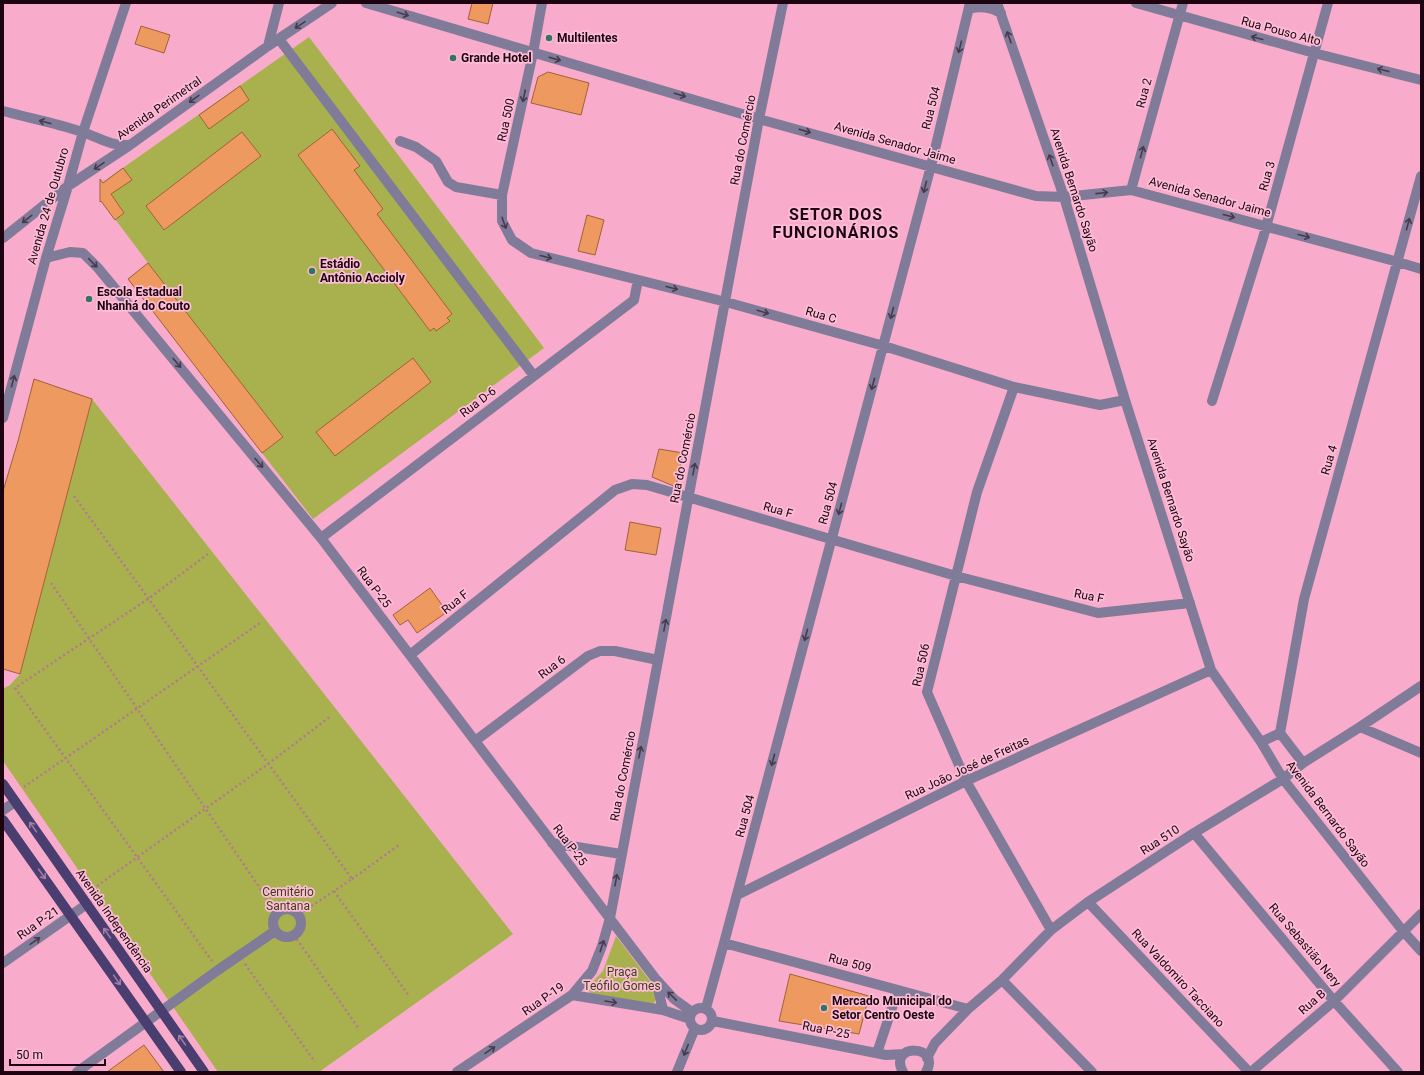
<svg xmlns="http://www.w3.org/2000/svg" width="1424" height="1075" font-family="Roboto,sans-serif">
<rect width="100%" height="100%" fill="#f9abcb"/>
<path fill="#a9b14e" d="M309,37l235,311 -231,171 -185,-240 20,-16 -48,-64v-15z
M92,399l421,535 -194,138h-101l-215,-311v-72l7,-4 10,-11z
M616,936l40,53v10l-3,6 -63,-12 -2,-6 15,-16z"/>
<path fill="#ee9960" stroke="#a06137" d="M472,3h21l-5,21 -20,-5z
M141,26l29,9 -6,18 -29,-9z
M548,72l41,11 -8,32 -50,-12 7,-26z
M240,86l9,14 -40,29 -10,-14z
M332,129l28,37 -6,4 29,39 -6,5 75,100 -5,4 3,3 -14,10 -2,-3 -4,3 -132,-176z
M242,132l19,24 -97,74 -18,-24z
M123,168l9,12 -21,14 13,19 -9,7 -14,-19 -1,1v-23l3,4z
M587,215l17,5 -9,35 -17,-4z
M148,263l135,174 -21,16 -134,-174z
M413,358l18,24 -96,74 -19,-24z
M34,379l58,20 -72,275 -17,-5v-178l15,-50z
M659,449l24,4 -7,34 -24,-10z
M630,522l31,6 -5,27 -31,-5z
M430,588l17,24 -30,21 -9,-13 -8,5 -7,-10z
M790,974l79,22 -10,38 -80,-13z
M144,1045l20,27h-57z"/>
<g fill="none" stroke-linecap="round" stroke-linejoin="round">
<path stroke="#b57791" stroke-width="2.5" stroke-dasharray="2 3" stroke-linecap="butt" d="M74,496l278,383 -54,36
M208,554l-60,45 -133,89 197,273
M51,583l226,330
M24,787l236,-164
M352,879l47,-34
M97,886l171,-122 63,-48
M334,891l75,105
M294,935l65,94
M245,964l70,98"/>
<path stroke="#807b99" stroke-width="10" d="M366,3l393,116 277,77 28,1 67,-7 267,72 23,7
M542,3l-9,50 -31,142v26l10,19 19,13 195,49 158,44 130,41 86,18 25,-5
M997,3l67,194 61,203 86,270 50,72 22,37 120,152 18,20
M1136,3l178,50 107,27
M969,9c12,-3 21,-2 32,4
M279,39l255,337
M268,46l11,-43
M3,111c26,7 54,12 79,21 19,6 27,14 48,13
M400,141l16,6 20,14 12,21 8,5 46,8
M1131,190l52,-187
M3,238l65,-52 62,-41 138,-99 64,-43
M46,258l24,-6 13,1 15,15 223,270 334,440 19,21 18,13
M1014,387l-37,105 -50,200 39,89 85,149
M1212,401l51,-163 65,-235
M3,418l43,-160 22,-72 15,-54 43,-129
M321,538l313,-238 4,-20
M410,655l205,-165 17,-6 15,1 309,91 142,37 92,-10
M1360,727l61,26
M1280,733l23,30
M475,741l113,-85 12,-5h15l43,9
M1261,742l19,-9 24,-134 117,-423
M3,810l12,-8
M1194,833l140,168 64,71
M552,843l69,11
M737,895l229,-114 245,-111
M1088,902l161,170
M273 923a14 14 0 1 1 28 0a14 14 0 1 1-28 0Z
M724,943l244,66
M3,963l84,-59
M656,980l7,30
M1002,980l90,92
M572,995l91,15 27,9
M690 1019a11 11 0 1 1 22 0a11 11 0 1 1-22 0Z
M706,1008l18,-65 207,-777 39,-163
M713,1021l173,34 18,-1
M877,1053l21,-63
M927,1058l8,-15 33,-34 34,-29 49,-50 37,-28 106,-69 89,-54 20,-16 57,-36 61,-41
M77,1072l141,-102 57,-39
M457,1072l115,-77 20,-24 10,-25 8,-28 149,-799 24,-116
M677,1072l18,-44
M903,1072c-16,-29 39,-28 23,0
M1251,1072l83,-71 87,-87"/>
<path stroke="#4a3d70" stroke-width="10" d="M3,784l201,288
M3,820l178,252"/>
</g>
<defs><path id="oneway-shaft" d="M-6 0H5M1.5-3L5.5 0L1.5 3" fill="none" stroke-width="1.6" stroke-linecap="round" stroke-linejoin="round"/></defs>
<g stroke="#49394d">
<use href="#oneway-shaft" transform="translate(403 14) rotate(17)"/>
<use href="#oneway-shaft" transform="translate(300 25) rotate(146)"/>
<use href="#oneway-shaft" transform="translate(1009 37) rotate(-109)"/>
<use href="#oneway-shaft" transform="translate(1257 38) rotate(-165)"/>
<use href="#oneway-shaft" transform="translate(960 47) rotate(104)"/>
<use href="#oneway-shaft" transform="translate(555 59) rotate(16)"/>
<use href="#oneway-shaft" transform="translate(1383 70) rotate(-166)"/>
<use href="#oneway-shaft" transform="translate(680 95) rotate(16)"/>
<use href="#oneway-shaft" transform="translate(524 96) rotate(102)"/>
<use href="#oneway-shaft" transform="translate(194 99) rotate(144)"/>
<use href="#oneway-shaft" transform="translate(45 122) rotate(-166)"/>
<use href="#oneway-shaft" transform="translate(805 131) rotate(16)"/>
<use href="#oneway-shaft" transform="translate(1142 152) rotate(-75)"/>
<use href="#oneway-shaft" transform="translate(1051 160) rotate(-109)"/>
<use href="#oneway-shaft" transform="translate(99 166) rotate(146)"/>
<use href="#oneway-shaft" transform="translate(925 187) rotate(105)"/>
<use href="#oneway-shaft" transform="translate(1102 193) rotate(-6)"/>
<use href="#oneway-shaft" transform="translate(1229 216) rotate(15)"/>
<use href="#oneway-shaft" transform="translate(27 219) rotate(142)"/>
<use href="#oneway-shaft" transform="translate(504 223) rotate(71)"/>
<use href="#oneway-shaft" transform="translate(1408 224) rotate(-75)"/>
<use href="#oneway-shaft" transform="translate(1304 236) rotate(15)"/>
<use href="#oneway-shaft" transform="translate(546 257) rotate(14)"/>
<use href="#oneway-shaft" transform="translate(93 263) rotate(46)"/>
<use href="#oneway-shaft" transform="translate(672 288) rotate(14)"/>
<use href="#oneway-shaft" transform="translate(763 312) rotate(16)"/>
<use href="#oneway-shaft" transform="translate(892 313) rotate(105)"/>
<use href="#oneway-shaft" transform="translate(177 363) rotate(50)"/>
<use href="#oneway-shaft" transform="translate(13 381) rotate(-75)"/>
<use href="#oneway-shaft" transform="translate(873 384) rotate(105)"/>
<use href="#oneway-shaft" transform="translate(259 463) rotate(50)"/>
<use href="#oneway-shaft" transform="translate(694 469) rotate(-79)"/>
<use href="#oneway-shaft" transform="translate(840 509) rotate(105)"/>
<use href="#oneway-shaft" transform="translate(665 625) rotate(-79)"/>
<use href="#oneway-shaft" transform="translate(806 635) rotate(105)"/>
<use href="#oneway-shaft" transform="translate(640 752) rotate(-79)"/>
<use href="#oneway-shaft" transform="translate(773 760) rotate(105)"/>
<use href="#oneway-shaft" transform="translate(616 880) rotate(-80)"/>
<use href="#oneway-shaft" transform="translate(35 941) rotate(-35)"/>
<use href="#oneway-shaft" transform="translate(602 946) rotate(-72)"/>
<use href="#oneway-shaft" transform="translate(672 996) rotate(-136)"/>
<use href="#oneway-shaft" transform="translate(611 1002) rotate(9)"/>
<use href="#oneway-shaft" transform="translate(490 1050) rotate(-34)"/>
<use href="#oneway-shaft" transform="translate(686 1050) rotate(112)"/>
</g>
<g stroke="#a47da4">
<use href="#oneway-shaft" transform="translate(33 827) rotate(-125)"/>
<use href="#oneway-shaft" transform="translate(42 874) rotate(55)"/>
<use href="#oneway-shaft" transform="translate(107 933) rotate(-125)"/>
<use href="#oneway-shaft" transform="translate(117 980) rotate(55)"/>
<use href="#oneway-shaft" transform="translate(182 1040) rotate(-125)"/>
</g>
<g fill="#337362" stroke="#fdbdd7" stroke-width="1.5">
<circle cx="549" cy="38" r="4"/>
<circle cx="453" cy="58" r="4"/>
<circle cx="312" cy="271" r="4"/>
<circle cx="89" cy="299" r="4"/>
<circle cx="824" cy="1008" r="4"/>
</g>
<g text-anchor="middle" stroke-width="3.5" stroke-linejoin="round" paint-order="stroke">
<g font-size="12" fill="#1c030f" stroke="#fdbdd7">
<text transform="translate(1281 31) rotate(15)" y="4">Rua Pouso Alto</text>
<text transform="translate(1144 93) rotate(-75)" y="4">Rua 2</text>
<text transform="translate(159 108) rotate(-35)" y="4">Avenida Perimetral</text>
<text transform="translate(931 108) rotate(-76)" y="4">Rua 504</text>
<text transform="translate(506 120) rotate(-78)" y="4">Rua 500</text>
<text transform="translate(743 140) rotate(-79)" y="4">Rua do Comércio</text>
<text transform="translate(895 143) rotate(16)" y="4">Avenida Senador Jaime</text>
<text transform="translate(1267 176) rotate(-74)" y="4">Rua 3</text>
<text transform="translate(1074 190) rotate(72)" y="4">Avenida Bernardo Sayão</text>
<text transform="translate(1210 197) rotate(15)" y="4">Avenida Senador Jaime</text>
<text transform="translate(48 206) rotate(-74)" y="4">Avenida 24 de Outubro</text>
<text transform="translate(821 315) rotate(16)" y="4">Rua C</text>
<text transform="translate(478 402) rotate(-37)" y="4">Rua D-6</text>
<text transform="translate(683 458) rotate(-79)" y="4">Rua do Comércio</text>
<text transform="translate(1329 460) rotate(-74)" y="4">Rua 4</text>
<text transform="translate(1171 500) rotate(72)" y="4">Avenida Bernardo Sayão</text>
<text transform="translate(828 503) rotate(-75)" y="4">Rua 504</text>
<text transform="translate(778 510) rotate(16)" y="4">Rua F</text>
<text transform="translate(374 587) rotate(53)" y="4">Rua P-25</text>
<text transform="translate(1089 596) rotate(11)" y="4">Rua F</text>
<text transform="translate(455 602) rotate(-39)" y="4">Rua F</text>
<text transform="translate(921 665) rotate(-78)" y="4">Rua 506</text>
<text transform="translate(552 667) rotate(-37)" y="4">Rua 6</text>
<text transform="translate(967 768) rotate(-25)" y="4">Rua João José de Freitas</text>
<text transform="translate(623 776) rotate(-79)" y="4">Rua do Comércio</text>
<text transform="translate(1328 814) rotate(53)" y="4">Avenida Bernardo Sayão</text>
<text transform="translate(745 816) rotate(-75)" y="4">Rua 504</text>
<text transform="translate(1160 840) rotate(-33)" y="4">Rua 510</text>
<text transform="translate(570 845) rotate(53)" y="4">Rua P-25</text>
<text transform="translate(114 921) rotate(55)" y="4">Avenida Independência</text>
<text transform="translate(38 923) rotate(-35)" y="4">Rua P-21</text>
<text transform="translate(1305 945) rotate(50)" y="4">Rua Sebastião Nery</text>
<text transform="translate(850 963) rotate(15)" y="4">Rua 509</text>
<text transform="translate(1178 978) rotate(47)" y="4">Rua Valdomiro Tacciano</text>
<text transform="translate(543 999) rotate(-35)" y="4">Rua P-19</text>
<text transform="translate(1312 1002) rotate(-41)" y="4">Rua B</text>
<text transform="translate(826 1030) rotate(11)" y="4">Rua P-25</text>
</g>
<g font-size="12" font-weight="bold" fill="#1c030f" stroke="#fdbdd7" text-anchor="start">
<text x="557" y="42">Multilentes</text>
<text x="461" y="62">Grande Hotel</text>
<text x="320" y="268">Estádio<tspan x="320" dy="14">Antônio Accioly</tspan></text>
<text x="97" y="296">Escola Estadual<tspan x="97" dy="14">Nhanhá do Couto</tspan></text>
<text x="832" y="1005">Mercado Municipal do<tspan x="832" dy="14">Setor Centro Oeste</tspan></text>
</g>
<g font-size="12" fill="#3d4116" stroke="#fdbdd7">
<text x="288" y="896">Cemitério<tspan x="288" dy="14">Santana</tspan></text>
<text x="622" y="976">Praça<tspan x="622" dy="14">Teófilo Gomes</tspan></text>
</g>
<g font-size="16" font-weight="bold" letter-spacing="1" fill="#1c030f" stroke="#fdbdd7">
<text x="836" y="220">SETOR DOS<tspan x="836" dy="18">FUNCIONÁRIOS</tspan></text>
</g>
</g>
<rect width="1424" height="1075" fill="none" stroke="#1c030f" stroke-width="8"/>
<path d="M10 1059v6h95v-6" fill="none" stroke="#1c030f" stroke-width="2"/>
<text x="16" y="1059" font-size="12" fill="#1c030f" stroke="#fdbdd7" stroke-width="3" paint-order="stroke">50 m</text>
</svg>
